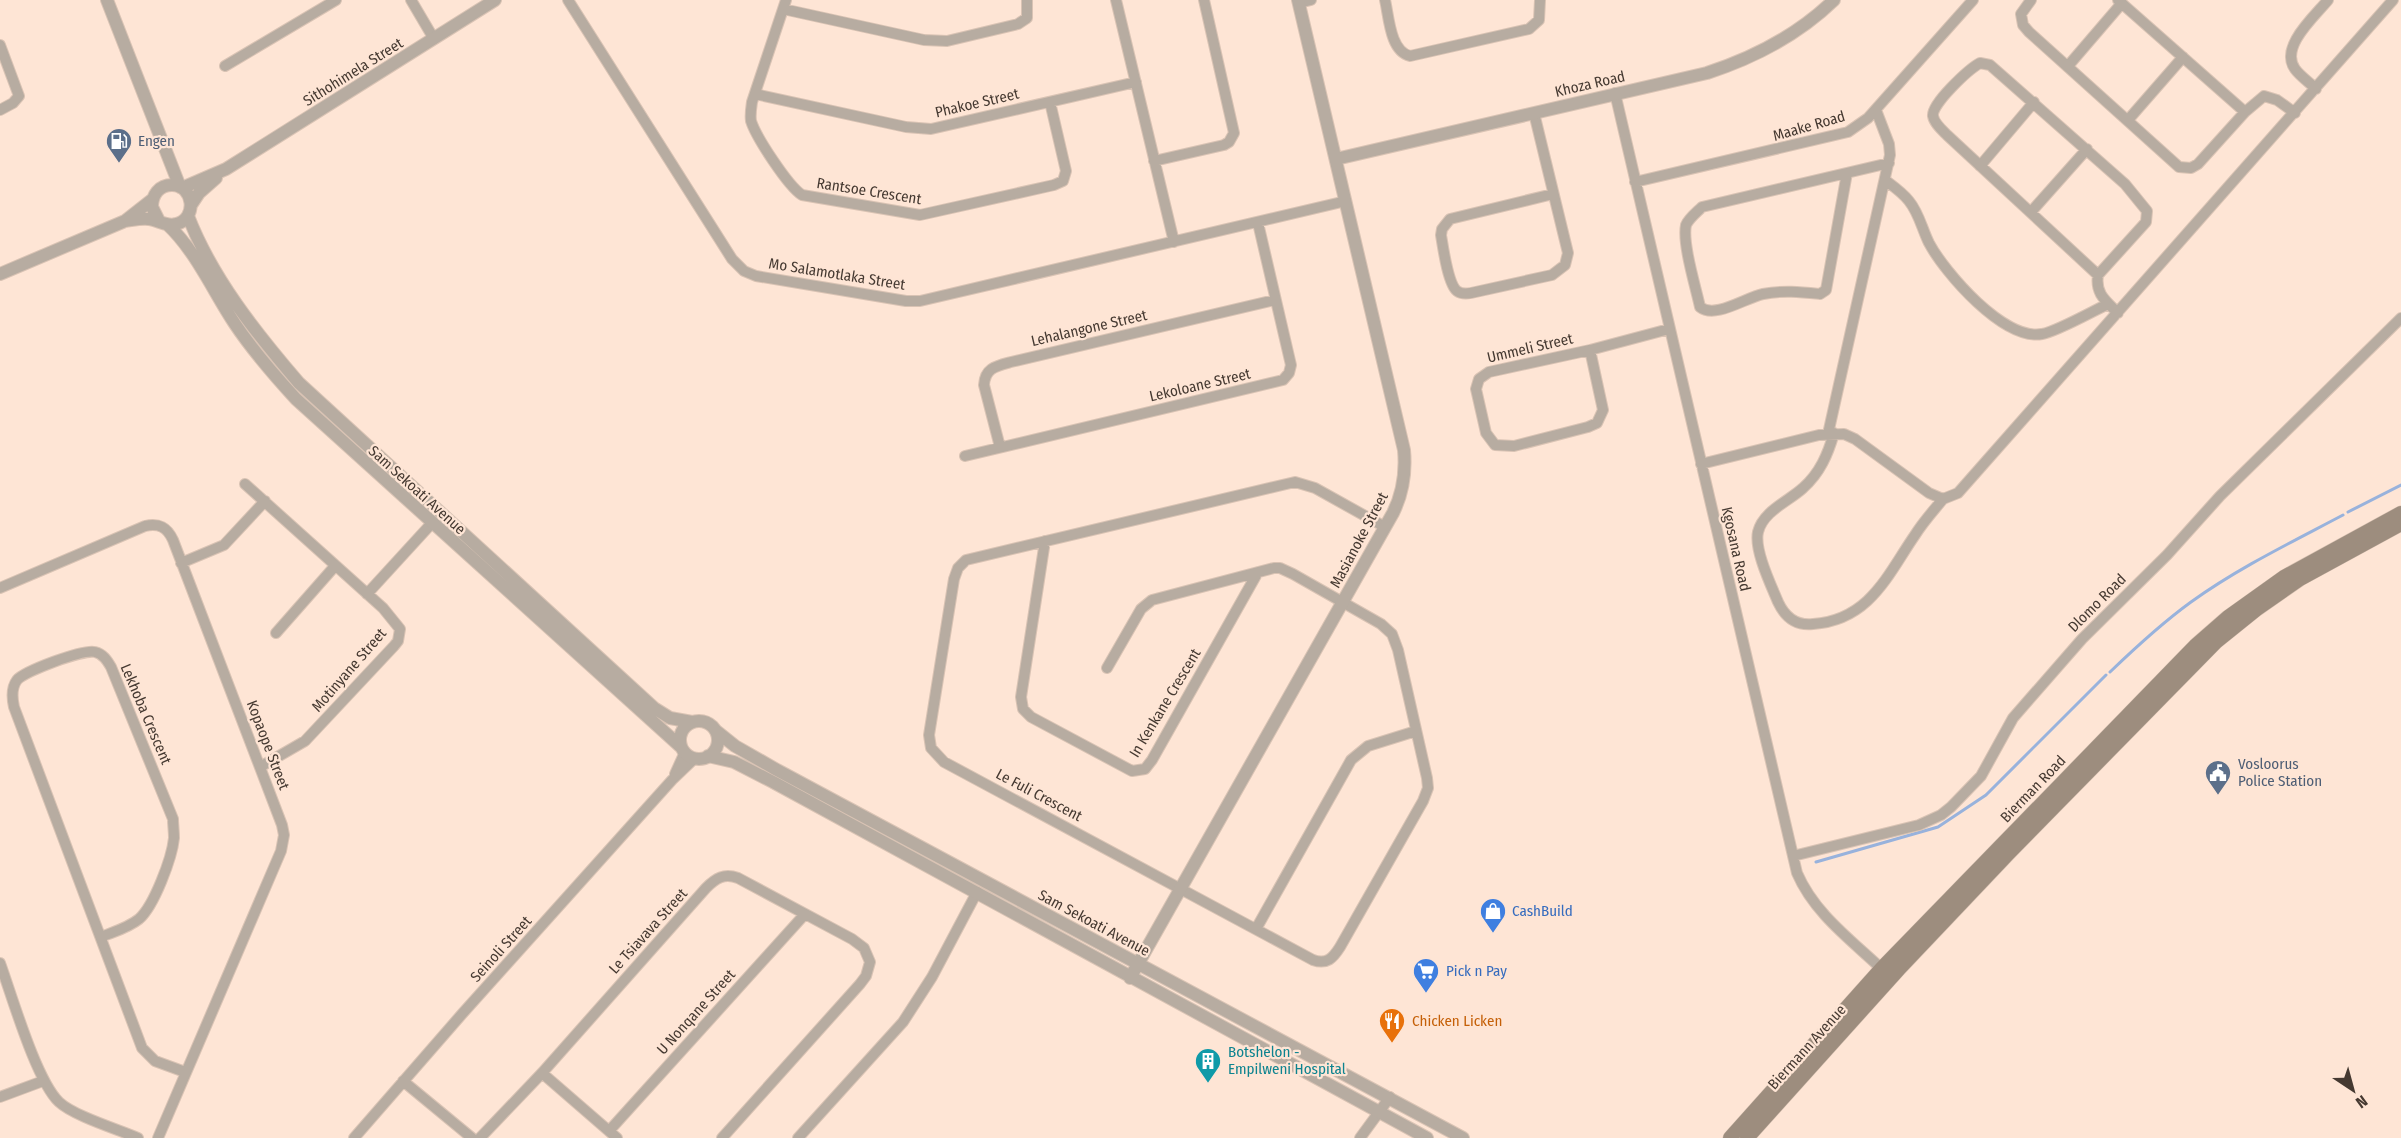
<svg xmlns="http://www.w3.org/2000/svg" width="2401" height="1138" font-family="'Fira Sans Condensed',sans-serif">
<rect width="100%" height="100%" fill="#fee5d5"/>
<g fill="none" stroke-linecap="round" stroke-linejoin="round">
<path stroke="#98b2dc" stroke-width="3" d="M2348,512l53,-27
M2110,672c26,-25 52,-49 81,-70 47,-34 101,-60 152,-87
M1816,862l122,-35 48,-32 120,-120"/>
<g stroke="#d9c3b4" stroke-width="12">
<path id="minor" d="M411,0l23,39
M568,0l164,259 12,12 12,5 150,25h14l426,-100
M786,0l-34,102c-1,7 -2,13 -1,19 5,16 37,65 51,74l118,20 134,-30 9,-4 3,-10 -16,-69
M1116,0l58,242
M1385,0c4,17 5,51 25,56l119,-27 10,-9 1,-20
M2031,0l-10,14 2,11 6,7 150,135 12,1 7,-4 47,-52 19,-16 13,4 18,13
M2118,0l127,112
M1299,3l12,-3
M783,9l141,31 23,1 71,-17 9,-6v-18
M0,45l19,51 -6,7 -13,7
M225,66l111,-66
M2068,66l54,-63
M2316,89c-7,-7 -16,-13 -21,-20 -16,-22 20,-53 33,-69
M1615,93l182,780c18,42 57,69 89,100
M755,94l151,33 25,2 205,-47
M1534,113l34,140 -3,12 -13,10 -81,18c-5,1 -10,1 -14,-2 -9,-7 -14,-44 -16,-56l1,-6 8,-10 103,-25
M2128,120l55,-63
M1154,161l70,-16 5,-3 5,-9 -30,-133
M1980,166l54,-64
M1847,173l-21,117 -6,4c-19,-2 -37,-4 -57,0 -18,4 -48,25 -63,13 -4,-19 -18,-64 -14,-82 3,-7 11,-13 16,-18l187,-44
M1885,180c8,6 18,13 24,21 10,12 13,28 20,42 16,30 75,98 113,91 14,-2 51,-23 66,-30
M1635,182l213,-50 20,-14 105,-118
M2031,212l56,-63
M2098,275l-151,-140c-5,-5 -13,-12 -14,-19 -2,-12 36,-47 47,-53l10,2 135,119 22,27 -1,11 -48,53c-3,19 8,26 20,38
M1590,350l13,60 -6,13 -9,4 -74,19 -19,-1 -9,-12 -10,-44 3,-10 10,-7 101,-22 79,-21
M1834,433c-6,21 -14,40 -31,55 -14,13 -40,23 -45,44 -4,18 13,53 20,70 7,15 18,24 35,22 57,-4 75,-50 102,-89 8,-13 19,-25 28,-36
M1828,434l62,-279 -1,-11 -13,-34
M1000,447l-16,-62c1,-17 12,-19 27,-23l264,-62
M965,456l318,-76 6,-7 2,-8 -33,-142
M1701,464l118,-29 25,-1 11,5 74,54 14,6 15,-6 435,-493
M245,484l138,124 17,21 -2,12 -4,5 -89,95 -45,26
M1045,541l-24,156 2,12 8,8 101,54 13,-2 7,-9 106,-188
M181,563l43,-18 41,-44
M0,588l145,-62c14,-3 22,1 28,14l109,285 2,10 -3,16 -123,287
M367,594l65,-71
M276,633l59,-67
M1107,668l34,-59 11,-9 122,-32h6l13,6 88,50 11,10 6,16 29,128 1,10 -5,13 -83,146c-7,11 -13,18 -27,13l-369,-198 -13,-14 -2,-13 25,-156 4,-11 8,-8 329,-78 20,6 70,39
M675,774l10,-22
M1793,856l126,-31 22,-10 10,-8 30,-31 32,-58 69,-79 85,-84 53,-59 181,-178
M1256,929l95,-169 17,-14 48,-15
M101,937c12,-5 27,-9 38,-18 15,-13 33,-61 35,-81 0,-7 -1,-13 -1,-19l-62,-152c-4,-7 -8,-13 -16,-15 -12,-3 -70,19 -78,28 -6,8 -5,18 -3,27l128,341 13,13 30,11
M0,963c12,33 36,117 59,139 15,14 58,27 79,36
M542,1073l75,65
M403,1081l69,57
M0,1097l43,-16
M609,1131l196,-217
M354,1138l108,-124 210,-234 23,-22
M480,1138l62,-65 164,-185c10,-10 18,-15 32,-10l114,61 12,9 6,14 -4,14 -6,8 -138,154
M798,1138l105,-116 29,-45 45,-85
M1360,1138l30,-41"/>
</g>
<g stroke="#d9c3b4" stroke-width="14">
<path id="tertiary" d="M107,0l73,187
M1336,159l371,-86c46,-15 92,-39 127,-73
M182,188l44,-19 269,-169
M191,205l8,-12 17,-15
M188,216c24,62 68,117 111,167l355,325 16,10 22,4
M125,221l28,-22
M167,224c29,27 46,67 68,100 18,27 39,51 61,75l385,348
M0,274l125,-53c8,-1 16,-3 24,-2 9,1 18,8 27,5 22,-5 18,-39 -4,-39 -13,0 -20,10 -20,22l7,14
M680 740a19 19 0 1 1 38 0a19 19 0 1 1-38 0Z
M715,730l20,16 42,24 686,368
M708,756l26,6 39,20 654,356
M1130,978l263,-465c10,-20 13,-41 11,-63l-106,-450"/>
</g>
<g stroke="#d9c3b4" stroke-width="15">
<path id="secondary" d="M1730,1138l151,-169 315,-324 32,-28 56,-40 117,-64
M1747,1138l152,-169 110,-116 207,-211 41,-33 43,-30 101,-55"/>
</g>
<use href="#minor" stroke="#b7aca1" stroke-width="10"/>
<use href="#tertiary" stroke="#b7aca1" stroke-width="12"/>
<use href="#secondary" stroke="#9d8d7e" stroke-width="14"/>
</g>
<defs>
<g id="fuel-pin" transform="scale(1.35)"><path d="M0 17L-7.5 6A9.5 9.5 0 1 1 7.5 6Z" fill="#5c6f8a" stroke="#fee5d5"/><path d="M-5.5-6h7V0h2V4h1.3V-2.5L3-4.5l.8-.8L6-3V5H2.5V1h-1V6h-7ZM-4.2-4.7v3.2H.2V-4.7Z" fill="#fff"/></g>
<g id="civic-pin" transform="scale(1.35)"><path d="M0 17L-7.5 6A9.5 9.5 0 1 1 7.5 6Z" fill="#5c6f8a" stroke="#fee5d5"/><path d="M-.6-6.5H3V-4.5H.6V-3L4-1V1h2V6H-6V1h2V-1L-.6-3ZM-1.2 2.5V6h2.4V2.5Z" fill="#fff"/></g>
<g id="shop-pin" transform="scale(1.35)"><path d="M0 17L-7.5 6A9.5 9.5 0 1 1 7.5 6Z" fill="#3f7fe0" stroke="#fee5d5"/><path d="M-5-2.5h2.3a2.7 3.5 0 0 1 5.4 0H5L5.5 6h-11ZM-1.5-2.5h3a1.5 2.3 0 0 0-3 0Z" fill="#fff"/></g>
<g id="supermarket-pin" transform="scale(1.35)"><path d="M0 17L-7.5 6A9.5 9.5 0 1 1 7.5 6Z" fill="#3f7fe0" stroke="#fee5d5"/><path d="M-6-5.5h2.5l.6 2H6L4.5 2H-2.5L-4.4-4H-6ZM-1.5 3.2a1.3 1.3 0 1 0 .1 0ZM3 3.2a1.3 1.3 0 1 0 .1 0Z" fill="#fff"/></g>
<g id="restaurant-pin" transform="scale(1.35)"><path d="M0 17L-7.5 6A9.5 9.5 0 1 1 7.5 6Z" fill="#e8710a" stroke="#fee5d5"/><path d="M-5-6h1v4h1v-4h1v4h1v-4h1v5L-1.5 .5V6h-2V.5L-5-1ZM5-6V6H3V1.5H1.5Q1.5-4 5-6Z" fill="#fff"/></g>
<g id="building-pin" transform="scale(1.35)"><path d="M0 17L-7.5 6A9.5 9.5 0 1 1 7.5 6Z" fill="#0f9aa8" stroke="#fee5d5"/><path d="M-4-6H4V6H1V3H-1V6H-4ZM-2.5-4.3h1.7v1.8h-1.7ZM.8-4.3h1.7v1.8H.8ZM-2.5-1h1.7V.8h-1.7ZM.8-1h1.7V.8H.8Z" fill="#fff"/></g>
</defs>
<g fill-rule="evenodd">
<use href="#fuel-pin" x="119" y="141"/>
<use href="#civic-pin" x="2218" y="773"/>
<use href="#shop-pin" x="1493" y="911"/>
<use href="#supermarket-pin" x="1426" y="971"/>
<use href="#restaurant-pin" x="1392" y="1021"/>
<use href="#building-pin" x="1208" y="1061"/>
</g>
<g text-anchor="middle" stroke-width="4.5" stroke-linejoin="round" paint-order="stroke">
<g font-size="15" fill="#453931" stroke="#fee5d5">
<text transform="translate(353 72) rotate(-32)" y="5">Sithohimela Street</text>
<text transform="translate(1590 84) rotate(-13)" y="5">Khoza Road</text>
<text transform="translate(977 103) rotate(-13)" y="5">Phakoe Street</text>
<text transform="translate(1809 126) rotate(-16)" y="5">Maake Road</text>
<text transform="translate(869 191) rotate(9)" y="5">Rantsoe Crescent</text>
<text transform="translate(837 274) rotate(9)" y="5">Mo Salamotlaka Street</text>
<text transform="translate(1089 328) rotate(-13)" y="5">Lehalangone Street</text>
<text transform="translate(1530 348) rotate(-13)" y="5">Ummeli Street</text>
<text transform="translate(1200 385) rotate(-13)" y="5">Lekoloane Street</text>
<text transform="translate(417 490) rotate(42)" y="5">Sam Sekoati Avenue</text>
<text transform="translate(1359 540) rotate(-62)" y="5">Masianoke Street</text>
<text transform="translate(1736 549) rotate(77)" y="5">Kgosana Road</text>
<text transform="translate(2097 603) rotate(-45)" y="5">Dlomo Road</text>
<text transform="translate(349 670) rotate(-49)" y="5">Motinyane Street</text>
<text transform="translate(1165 703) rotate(-59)" y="5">In Kenkane Crescent</text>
<text transform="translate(146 714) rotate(67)" y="5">Lekhoba Crescent</text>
<text transform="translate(268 745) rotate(69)" y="5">Kopaope Street</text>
<text transform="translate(2033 789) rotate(-46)" y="5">Bierman Road</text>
<text transform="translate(1039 795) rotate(28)" y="5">Le Fuli Crescent</text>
<text transform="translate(1094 923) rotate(28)" y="5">Sam Sekoati Avenue</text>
<text transform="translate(648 931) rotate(-48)" y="5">Le Tsiavava Street</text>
<text transform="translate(501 949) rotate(-48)" y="5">Seinoli Street</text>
<text transform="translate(696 1012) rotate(-48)" y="5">U Nonqane Street</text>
<text transform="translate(1807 1047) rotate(-48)" y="5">Biermann Avenue</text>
</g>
<g font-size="15" fill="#4e5e75" stroke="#fee5d5" text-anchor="start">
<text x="138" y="146">Engen</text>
<text x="2238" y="769">Vosloorus<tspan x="2238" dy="17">Police Station</tspan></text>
</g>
<g font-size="15" fill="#366cbe" stroke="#fee5d5" text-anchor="start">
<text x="1512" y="916">CashBuild</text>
<text x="1446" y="976">Pick n Pay</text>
</g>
<g font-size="15" fill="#c56008" stroke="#fee5d5" text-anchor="start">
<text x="1412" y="1026">Chicken Licken</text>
</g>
<g font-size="15" fill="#0d838f" stroke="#fee5d5" text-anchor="start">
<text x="1228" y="1057">Botshelon -<tspan x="1228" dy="17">Empilweni Hospital</tspan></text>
</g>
</g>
<g transform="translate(2353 1090) rotate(144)" stroke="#fee5d5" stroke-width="4.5" paint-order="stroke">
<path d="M0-4.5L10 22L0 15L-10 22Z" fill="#453931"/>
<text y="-9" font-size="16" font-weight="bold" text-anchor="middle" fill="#453931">N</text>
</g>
</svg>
